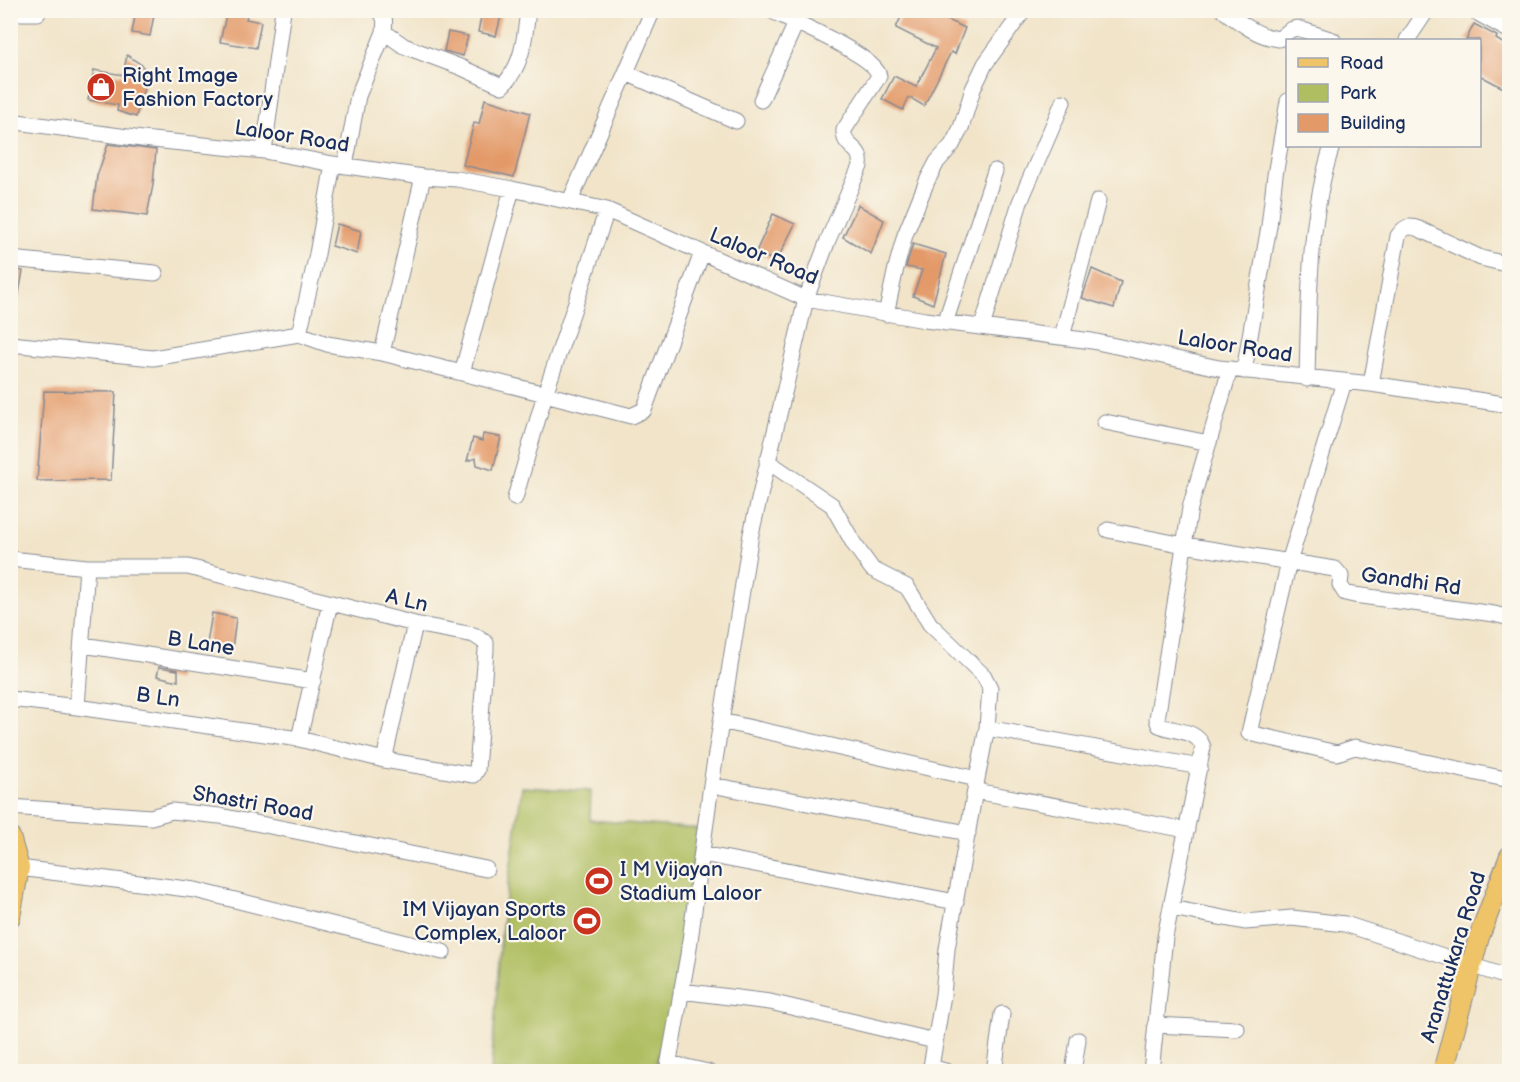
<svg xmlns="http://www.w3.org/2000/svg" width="1520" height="1082" font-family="'Balsamiq Sans',sans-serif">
<rect width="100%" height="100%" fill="#fbf7ec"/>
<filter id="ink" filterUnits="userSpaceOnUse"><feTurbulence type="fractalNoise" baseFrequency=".0167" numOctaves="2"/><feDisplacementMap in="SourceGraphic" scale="12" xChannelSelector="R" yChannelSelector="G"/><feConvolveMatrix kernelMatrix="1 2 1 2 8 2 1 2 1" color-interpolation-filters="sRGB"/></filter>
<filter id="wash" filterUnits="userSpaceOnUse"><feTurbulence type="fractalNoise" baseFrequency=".008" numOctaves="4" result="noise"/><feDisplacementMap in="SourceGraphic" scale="24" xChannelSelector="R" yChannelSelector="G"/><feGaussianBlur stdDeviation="1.35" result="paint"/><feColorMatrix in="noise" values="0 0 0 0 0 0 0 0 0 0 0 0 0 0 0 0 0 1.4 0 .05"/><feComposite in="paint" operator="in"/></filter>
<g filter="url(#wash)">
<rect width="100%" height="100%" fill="#f1e4c9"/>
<path fill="#afbe60" stroke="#65765f" stroke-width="1.5" d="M522,787l69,4 -1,29 108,9 -27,185 -17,57 -163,1 10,-139z"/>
<g id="blocks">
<path fill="#e39968" d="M136,10h19l-5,26 -18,-3z
M227,10h21l-2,9 15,3 -5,26 -36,-6z
M904,10h30l6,3 -1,3 26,12 -10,26 -4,-2 -27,54 -15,-9 -6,13 -21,-11 12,-23 22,11 20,-39 -40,-20z
M482,12l19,4 -5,20 -18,-4z
M1474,24l23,12 -1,3 13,8v44l-30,-16v-35h-13z
M448,32l20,4 -5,20 -19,-5z
M127,55l16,11 3,14 -10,37 -19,-6 1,-6 -30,-5 6,-30 29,5z
M485,99l45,14 -16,64 -51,-12 11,-42 5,1z
M108,144l48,6 -3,35 -6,31 -54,-7 4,-33z
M858,205l26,15 -13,34 -28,-17z
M773,214l22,10 -19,38 -20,-10z
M337,224l24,7 -4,23 -25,-8z
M913,244l33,10 -13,50 -20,-8 9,-26 -16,-3z
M10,269l13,2 -7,39 -6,-1z
M1092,269l29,13 -7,26 -32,-10z
M44,391l72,1 -5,88 -74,1z
M483,434l18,3 -8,33 -16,-5 -1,-7 -9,3 6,-23 9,3z
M212,613l24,5 -4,31 -25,-5z
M159,667l19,3v11l-21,-5z"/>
</g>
</g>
<g filter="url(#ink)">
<use href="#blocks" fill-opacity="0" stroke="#868a94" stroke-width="1.5"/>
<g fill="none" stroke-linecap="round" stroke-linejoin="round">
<g stroke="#868a94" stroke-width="17">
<path id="minor" d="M1223,10c16,12 35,27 56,29l11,-9 7,-2 36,12
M1472,10l38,21
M10,13h28
M384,32l20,14 56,21 42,19c21,-19 23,-50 26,-76
M1407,40l20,-30
M626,73l110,48
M761,100l35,-77
M10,121l132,18 122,12 69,13 90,13 34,2 55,10 95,21 199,89 119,21 167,21 127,27 152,16 139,21
M264,151l19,-141
M333,164l-16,90 -18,80 28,10 55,9 41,-176
M345,166l13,-70 26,-64c1,-10 2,-16 -6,-22
M570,201l83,-191
M607,210l-62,184 86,22 13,-6 58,-157
M10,259l145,14
M886,314l10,-46 9,-33 22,-54 10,-19 15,-17 9,-17 12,-39 12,-25 39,-54
M945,323l50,-152
M982,327l38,-125 43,-100
M1062,337l36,-136
M10,344l143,14 146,-24
M382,353l80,20 50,-184
M1244,371l25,-145 6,-51 13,-74
M462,373l83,21 -30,104
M1307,379c2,-78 1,-159 25,-233
M1344,382l-55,180 -40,171 88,20 18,-6 155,33
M1371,384l27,-148c6,-9 10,-11 21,-7l62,29 29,7
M1105,422l104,21
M767,461l65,44 22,39 18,25 35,18 23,37 54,52 6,12 -3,40 -10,51 -30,170 -4,46 -12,72 -5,5
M1108,530l76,15 151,24 6,7 -1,9 5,8 9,2 140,19 16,4
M10,559l77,8h101l227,57 59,11 12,8v7l-9,120 -3,5 -90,-15 -85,-21 -222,-32 -67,-8
M83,645l230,36
M77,707l10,-140
M721,721l256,58
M987,728l213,39
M299,739l31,-136
M384,760l31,-136
M711,785l257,48
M975,791l212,39
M10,807l141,10 21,-6 48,5 266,53
M702,854l254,48
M10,873l9,-5 176,22 248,62
M1171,908l74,14 47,-4 53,6 165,54
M681,991l89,11 165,39
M1155,1025l82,4
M669,1063l39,9
M931,1067l17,5
M667,1072l21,-117 23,-170 40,-251 55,-235 22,-59 32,-74c3,-21 -17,-16 -16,-36l35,-54c-3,-20 -89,-56 -109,-66
M994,1072l8,-58
M1073,1072l5,-32
M1151,1072l14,-135 38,-190c-6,-18 -29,-15 -44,-22l-2,-6 33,-211 40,-139"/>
</g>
<g stroke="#868a94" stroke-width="22">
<path id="major" d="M10,837l9,31 -9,49
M1443,1072l36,-135 31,-81"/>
</g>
<use href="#minor" stroke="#fff" stroke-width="15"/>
<use href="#major" stroke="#efc469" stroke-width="20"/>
</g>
</g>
<defs>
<g id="shop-disc" transform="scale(1.5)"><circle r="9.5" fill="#c8321e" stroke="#fbf7ec"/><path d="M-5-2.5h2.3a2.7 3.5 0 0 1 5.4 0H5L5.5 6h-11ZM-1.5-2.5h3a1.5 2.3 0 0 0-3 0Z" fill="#fff"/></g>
<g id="stadium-disc" transform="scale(1.5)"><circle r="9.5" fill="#c8321e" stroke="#fbf7ec"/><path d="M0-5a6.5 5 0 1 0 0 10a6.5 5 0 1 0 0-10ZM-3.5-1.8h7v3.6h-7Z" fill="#fff"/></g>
</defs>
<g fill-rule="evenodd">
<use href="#shop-disc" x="101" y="87"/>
<use href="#stadium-disc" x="599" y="881"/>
<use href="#stadium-disc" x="587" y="921"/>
</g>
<g text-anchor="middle" stroke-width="4.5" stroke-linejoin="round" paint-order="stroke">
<g font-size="21" fill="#1b2f5e" stroke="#fbf7ec" text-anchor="start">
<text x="122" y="82">Right Image<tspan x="122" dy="24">Fashion Factory</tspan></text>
<text x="620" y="876">I M Vijayan<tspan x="620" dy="24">Stadium Laloor</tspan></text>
<text x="566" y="916" text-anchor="end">IM Vijayan Sports<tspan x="566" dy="24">Complex, Laloor</tspan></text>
</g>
<g font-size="21" fill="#1b2f5e" stroke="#fbf7ec">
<text transform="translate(292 136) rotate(9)" y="7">Laloor Road</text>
<text transform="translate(764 256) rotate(23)" y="7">Laloor Road</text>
<text transform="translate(1235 346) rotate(9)" y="7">Laloor Road</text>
<text transform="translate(1411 581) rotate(8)" y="7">Gandhi Rd</text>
<text transform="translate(407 600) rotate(13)" y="7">A Ln</text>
<text transform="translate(201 643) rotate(9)" y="7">B Lane</text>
<text transform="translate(158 697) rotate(8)" y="7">B Ln</text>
<text transform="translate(253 803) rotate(10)" y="7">Shastri Road</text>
<text transform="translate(1453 957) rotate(-73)" y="7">Aranattukara Road</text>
</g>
</g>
<rect width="1520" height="1082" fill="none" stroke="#fbf7ec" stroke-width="36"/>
<rect x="1286" y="39" width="195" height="108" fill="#fbf7ec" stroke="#a1a7b3" stroke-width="1.5"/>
<rect x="1298" y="58" width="30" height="9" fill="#efc469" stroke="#a1a7b3" stroke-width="1.5"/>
<text x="1340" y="69" font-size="18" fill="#1b2f5e">Road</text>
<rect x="1298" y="84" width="30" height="18" fill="#afbe60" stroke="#a1a7b3" stroke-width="1.5"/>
<text x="1340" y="99" font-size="18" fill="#1b2f5e">Park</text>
<rect x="1298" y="114" width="30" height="18" fill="#e39968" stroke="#a1a7b3" stroke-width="1.5"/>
<text x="1340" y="129" font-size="18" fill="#1b2f5e">Building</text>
</svg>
